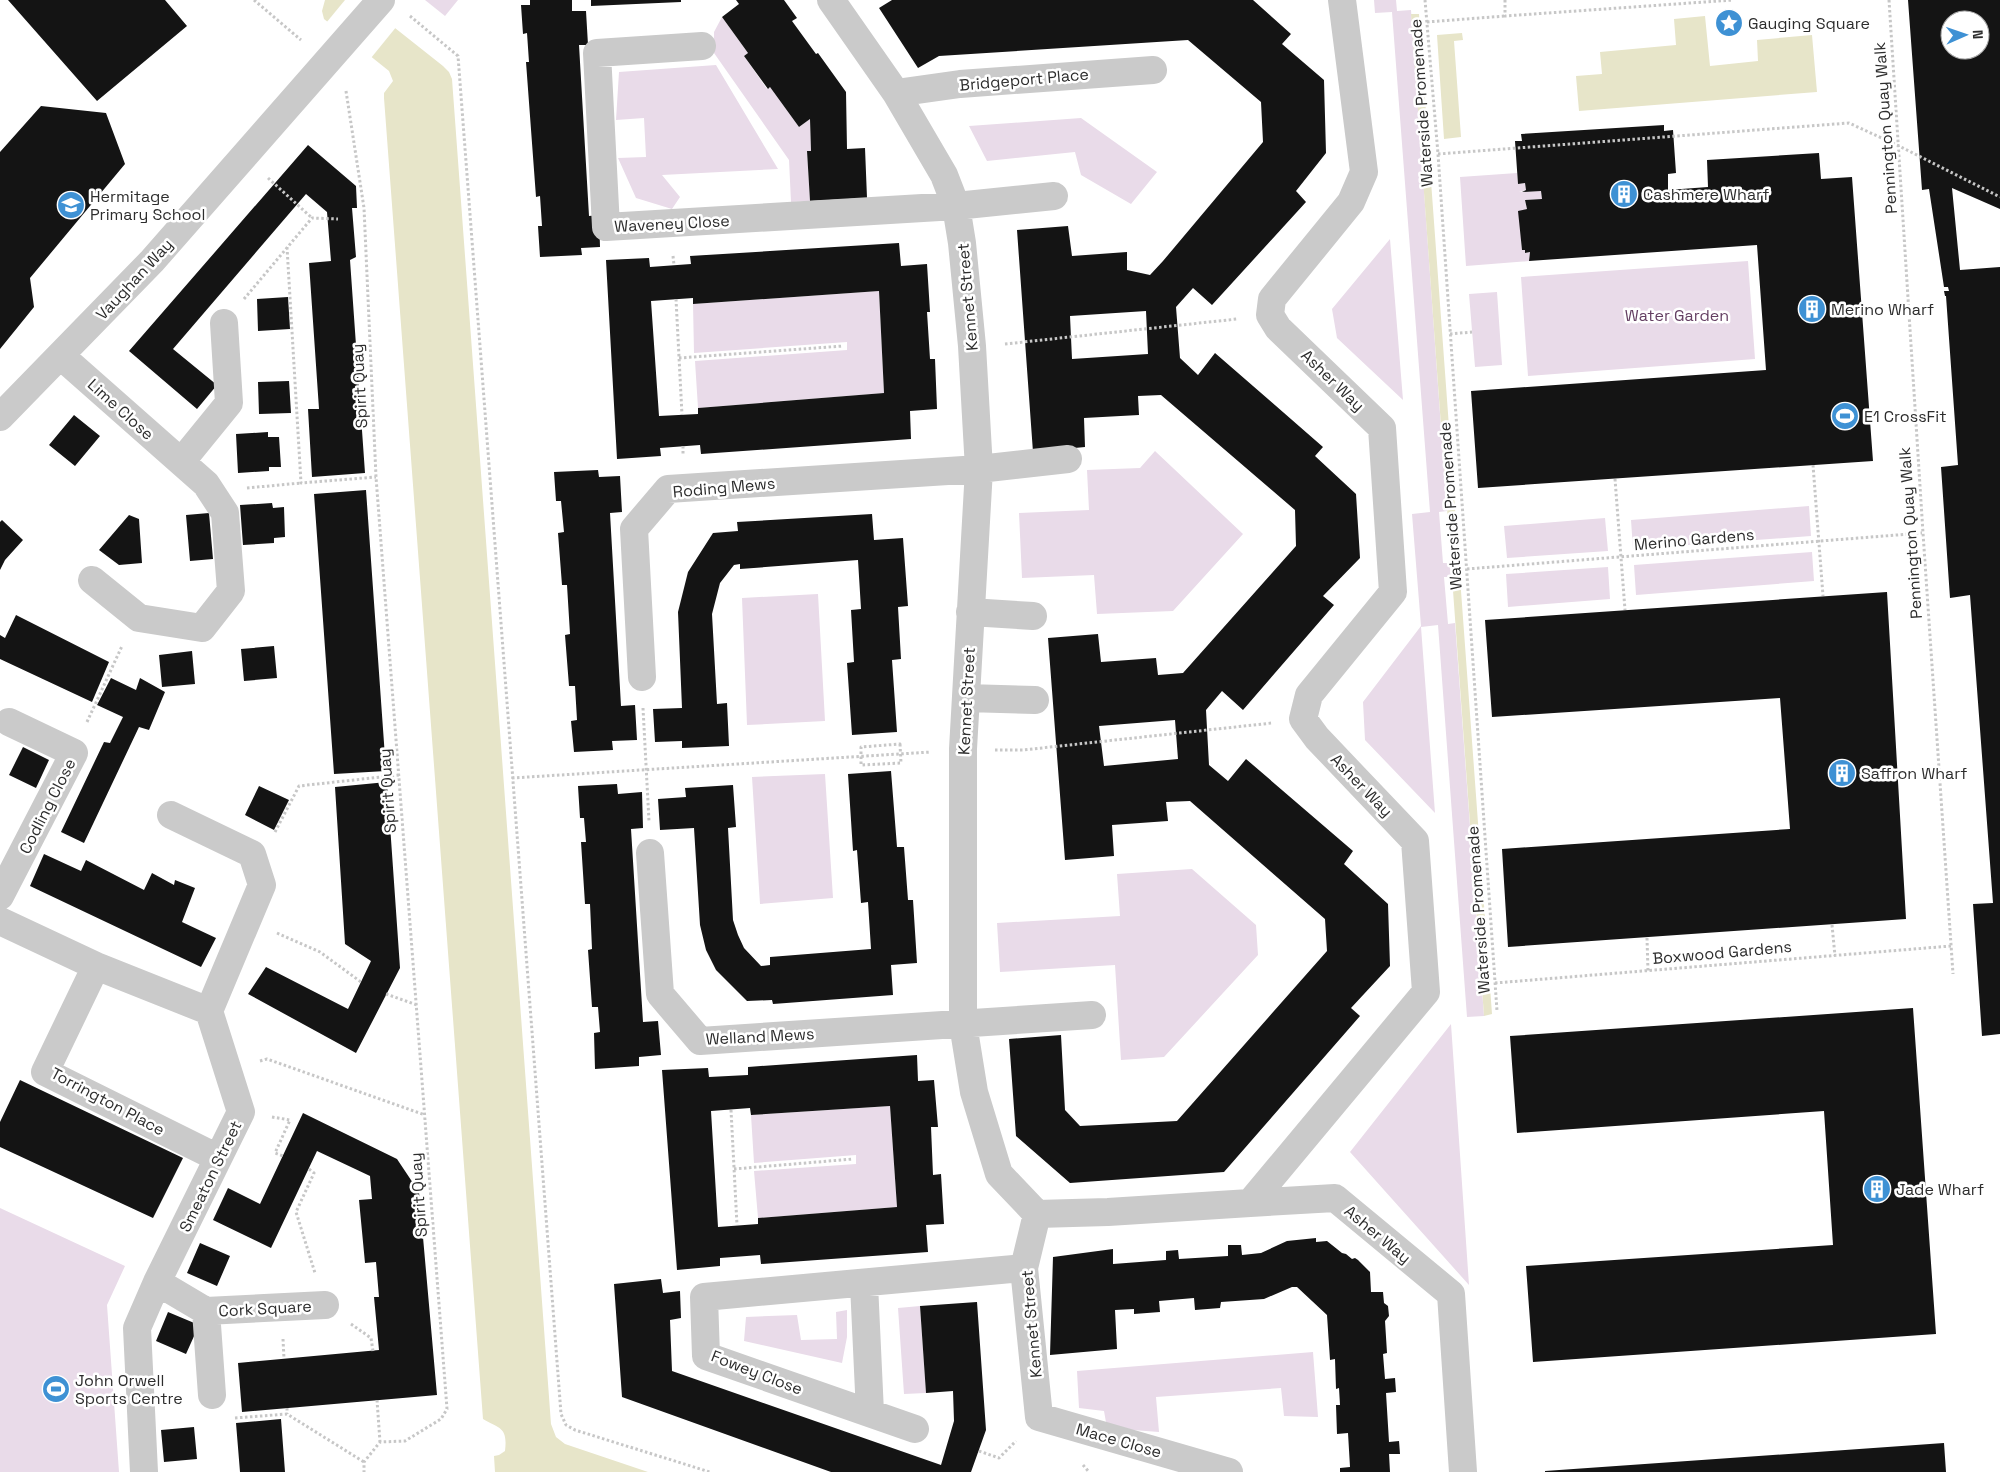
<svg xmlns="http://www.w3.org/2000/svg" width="2000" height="1472" font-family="'Space Grotesk',sans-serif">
<rect width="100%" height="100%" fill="#fff"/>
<path fill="#e9dbe9" d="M425,0h33l-13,16z
M1374,0h22l1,11 14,-1 36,501 -8,1 4,51h7l1,14h-7l4,47 7,-1 29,393 -17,1 -29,-392 -17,2 14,186 -70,-73 -2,-38 58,-76 -9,-112 18,-2 -38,-500 -17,1z
M722,17l26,36 -4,3 23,33 3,-2 29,40 11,-8 1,32h-4l3,50 -19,1 -2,-42 -75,-107v-21z
M716,65l62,104 -116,6 18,22 -8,12 -36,-11 -18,-40 28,-1 -2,-39 -28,2 3,-48z
M1081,118l76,54 -26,32 -50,-29 -6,-23 -88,9 -18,-35z
M1517,173l1,11 7,-1 1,7 -7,2 22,-1 1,8 -17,1 2,9 -8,3 3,38h3l1,3 4,-1 -1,9 -63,5 -6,-89z
M1390,239l13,161 -66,-62 -5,-29z
M1748,261l7,98 -227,17 -7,-99z
M879,291l5,102 -186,15 -3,-47 152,-11v-8l-153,11 -1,-49z
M1497,292l5,73 -27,2 -6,-73z
M1155,451l88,83 -70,77 -76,3 -3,-39 -72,3 -3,-65 70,-3 -2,-40 53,-2z
M1809,506l2,30 -178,13 -2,-29z
M1605,518l3,33 -101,7 -3,-32z
M1812,552l2,29 -178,14 -2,-30z
M1608,567l2,32 -102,8 -2,-33z
M818,594l7,127 -78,4 -5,-127z
M825,774l8,124 -73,6 -8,-127z
M1192,869l64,56 2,30 -94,102 -43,3 -6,-95 -115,7 -3,-49 123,-7 -3,-42z
M1451,1024l18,261 -119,-133z
M890,1106l7,101 -139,11 -4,-47 102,-7v-9l-102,8 -3,-48z
M0,1208l125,58 -18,39 12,167h-119z
M920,1306l6,87 -22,1 -6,-86z
M847,1310v27l-5,26 -98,-22 2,-24 51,-2 4,25 36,-1 -1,-27z
M1313,1352l5,65 -34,-1 -3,-28 -125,9 3,35 -52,-4 -3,-17 -25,-3 -2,-37z"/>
<path fill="#e7e5c9" d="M325,0h38l32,28 48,38 6,6 3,7 99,1345 5,13 9,7 83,28h-153l-1,-16 5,-1 6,-4c3,-25 -6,-22 -22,-32l-99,-1321v-5l9,-12 -4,-10 -65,-52 -2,-8z
M1411,14h8l9,126 64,874 -8,2z
M1705,16l5,50 48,-5 -1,-21 55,-5 5,57 -238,19 -3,-35 26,-2 -2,-22 76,-7 -2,-26z
M1462,33l1,7 -9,1 7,96 -17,2 -7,-104z"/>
<path fill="#fff" d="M345,0h22l30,26 -26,32 -45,-35z"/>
<path fill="#141414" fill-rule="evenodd" d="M8,0h157l22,26 -90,75z
M530,0h42v11h14l2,34h-9l10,171 10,-1 1,32 -19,1 1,7 -42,2 -2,-31h4l-2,-30 -4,1 -10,-135h3l-2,-29 -4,1 -2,-29h9z
M591,0h90v2l-90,4z
M736,0h48l13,18 -5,3 24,33 2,-1 28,39 1,57 18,-1 2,50 -57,3 -3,-50h4l-1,-32 -11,8 -29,-40 -2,2 -24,-33 4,-3 -26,-36 17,-13z
M892,0h361l38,34 -9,10 42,36 2,73 -30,38 10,11 -94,103 -19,-17 -17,19 4,51 18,17 17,-22 108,94 -8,9 41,38 4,64 -37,38 11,9 -91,105 -21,-19 -16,19 3,55 19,16 18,-22 107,92 -9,13 44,40 2,62 -39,42 9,8 -136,156 -154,11 -54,-47 -7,-97 52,-4 4,75 15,16 97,-5 150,-170 -2,-32 -135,-118 -24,1 2,19 -56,4 2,31 -49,4 -17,-222 50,-4 3,28 55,-4 2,17 25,-2 113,-127 -1,-36 -134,-115 -23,1 1,19 -55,3 1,29 -52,5 -16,-222 51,-4 4,30 55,-4v18l23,5 13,-14 100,-119 -2,-40 -73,-62 -249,16 -21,12 -39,-60zM1146,311l2,43 -76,5 -2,-43zM1175,720l3,39 -74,7 -5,-40z
M1908,0h92v209l-48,-21 8,82 40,-3v767l-18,2 -9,-132 20,-1 -23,-308 -20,3 -9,-131 17,-2 -12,-169h-1l-1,-5h5l-1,-4h-4l-15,-98 -7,1zM1950,20h30v30h-30z
M41,106l65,7 19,51 -95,114 4,29 -34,42v-197z
M1664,125v6l9,-1 3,43 -8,1v16l40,-3 -1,-27 112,-7 2,26 31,-2 21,284 -395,27 -7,-97 295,-21 -9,-125 -228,16 1,-9 -5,1v-3h-3l-4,-39 9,-2 -2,-9 17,-1 -1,-8 -19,1 4,-2 -1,-7 -7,1 -3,-43h7l-1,-7z
M308,145l48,41 1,22h-5l4,49 -6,3 15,213 -53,4 -4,-68h11l-10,-146 22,-2 -4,-49 -21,-18 -133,155 44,36 -20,24 -68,-58z
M899,243l2,23 26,-2 3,48h-3l3,47h5l2,50 -27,2 1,28 -210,15 -1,-9 -40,3 1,8 -44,3 -11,-199 43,-2 1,9 41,-3 -1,-8zM879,291l5,102 -186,15v6l-39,2 -8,-115 42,-3v6z
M288,297l2,32 -32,2 -1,-32z
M289,381l2,32 -32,1 -1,-32z
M74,415l26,21 -25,30 -26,-21z
M268,432v5h11l2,30h-12v4l-31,2 -2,-39z
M598,470l1,7 21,-1 2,36 -12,1 11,193 14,-1 2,35 -25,1 1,9 -39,2 -3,-31 6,-1 -2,-34h-6l-4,-51 5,-1 -3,-49h-5l-4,-52 6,-1 -3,-31h-5l-2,-29z
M366,490l20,281 -52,3 -20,-280z
M272,503l1,5 11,-1 1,30 -11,1v5l-31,2 -3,-40z
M209,513l4,46 -23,2 -4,-46z
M872,514l2,26 29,-2 5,68 -10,1 3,52 -9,1 5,72 -45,3 -5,-72 7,-1 -3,-52 10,-1 -3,-49 -118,9v-5l-6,1 -14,18 -8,31 5,90 10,-1 2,43 -47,2v-7l-27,1 -2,-33 29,-1 -4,-96 10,-40 25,-39 25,-2 -1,-9z
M129,515l10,4 3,44 -23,2 -20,-15z
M2,520l21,20 -18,20 -5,10v-48z
M1887,592l19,327 -398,28 -6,-98 288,-20 -10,-131 -288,19 -7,-97z
M16,615l93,47 -17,40 -92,-43v-24l5,3z
M274,646l3,32 -33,3 -3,-32z
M192,651l3,33 -33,3 -3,-32z
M111,678l25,12 4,-12 25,14 -16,38 -10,-3 -55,116 -23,-11 43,-90 6,1 13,-26 -26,-12z
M23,747l26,13 -13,28 -27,-13z
M891,771l6,76h7l4,53h5l4,63 -26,2 2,30 -120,9 -1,-4 -25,1 -31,-31 -10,-20 -6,-25 -6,-97 -34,2 -2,-31 28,-2 -1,-9 48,-3 3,42 -8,1 5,92 5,15 6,13 17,18 9,-1v-8l101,-8 -3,-47 -7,1 -4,-53 -4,1 -5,-77z
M387,782l13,186 -44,85 -108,-59 18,-27 82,42 23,-48 -26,-17 -10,-157z
M617,784l1,10 24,-2 1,36 -12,1 12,193 15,-1 3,34 -22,2v9l-44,3 -1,-36 6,-1 -2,-25h-6l-4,-57 4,-1 -2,-45h-5l-4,-62h5l-2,-24h-4l-2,-32z
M259,786l30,14 -15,30 -29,-15z
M44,854l37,17 5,-11 58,30 8,-17 22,12 1,-5 20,8 -13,34 34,16 -15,29 -171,-81z
M1913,1008l23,326 -403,28 -7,-96 307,-21 -9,-134 -307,22 -7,-97z
M917,1055l1,26 16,-1 4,47h-7l2,48 8,-1 3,50 -18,1 2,27 -167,12 -1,-9 -40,3v8l-43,4 -15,-200 46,-2 1,9 39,-2v-8zM890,1106l7,101 -139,11v6l-40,3 -7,-116 39,-3 1,7z
M20,1080l163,78 -30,60 -153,-71v-25z
M303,1113l94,46 22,33 18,203 -195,17 -4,-49 141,-13 -5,-53h5l-3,-35 -11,1 -6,-63 13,-1 -2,-23 -53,-25 -46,97 -58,-28 15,-32 32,16z
M1316,1238v4l11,-1 15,12 4,1 6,5 3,-1 3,2 12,12 1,20h12l1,11 4,3 1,10 -4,5 2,32 -4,1 2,25 10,-1 1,14 -10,1 3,49 10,-1 1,13h-11l1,18h-50v-4l10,-1 -2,-34 -11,1 -1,-29h4l-1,-17 -3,1 -1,-30 -5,1 -3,-45 -30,-28h-5l-28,12 -43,3 -1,6 -25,2 -1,-12 -35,3 1,11 -26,2v-5l-19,1 2,39 -67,6 3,-98 60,-8v15l53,-4v-9l12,-1 1,9 49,-3v-11h13l1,10 19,-2 26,-12z
M200,1243l30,13 -13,30 -30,-13z
M661,1279l2,14 17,-2 1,27 -11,2 2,51 269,94 13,-44 -1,-30 -27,2 -6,-87 57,-4 9,128 -15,42h-140l-209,-75 -8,-113z
M168,1312l31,13 -13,29 -30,-13z
M281,1419l4,53h-45l-4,-49z
M194,1427l3,32 -33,3 -3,-32z
M1944,1443l2,29h-401v-1z"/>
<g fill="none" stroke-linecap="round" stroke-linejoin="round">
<path stroke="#c7c7c7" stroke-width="3" stroke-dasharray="2.5 2.5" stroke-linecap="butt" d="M254,0l47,40
M1425,0l13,154 59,857
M1505,0v16l228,-16
M1889,0l34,533 30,441
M410,16l48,40 103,1358 5,11 9,5 135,42
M1427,22l78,-6
M346,91l18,117 12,269 71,932 -6,10 -36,22 -25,1 -16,20v10
M1438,154l411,-31 50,23 101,51
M268,178l44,40
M287,247l14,236 75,-6
M673,256l1,9
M244,299l68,-81 26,1
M676,299l6,116
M1450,334l22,-2
M1005,344l232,-25
M679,358l164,-12
M683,446v9
M1813,465l10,131
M1615,479l10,131
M247,488l54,-5
M1467,569l455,-36
M643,708l6,113
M87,722l35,-76
M900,744l1,19 -40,2v-18z
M995,750h28l249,-27
M512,778l419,-26
M275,832l24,-46 100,-11
M1832,925l3,31
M277,933l43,19 41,30
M1647,938l1,33
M1495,983l456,-37
M386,994l31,11
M260,1061l7,-2 158,56
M731,1110l6,115
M272,1117l18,3 -15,33 8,3
M309,1169l5,4 -18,39 19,61
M734,1169l119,-10
M351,1324l20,14 2,13
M283,1339l1,20
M377,1400l3,42
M287,1408v6
M235,1418l52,-4 77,48
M979,1451l20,7 17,-17
M1083,1465l6,7"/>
<path stroke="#cacaca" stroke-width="28" d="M831,0l65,93 48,82 12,31 6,37 10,103 7,123 -16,280v275l11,68 25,82 38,40 -13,54 15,149 190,55
M1342,0l22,172 -13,30 -79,97 -2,16 8,13 104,100 11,164 -84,103 -6,24 14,19 98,103 11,151 -176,211 85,-5 116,96 12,178
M702,46l-105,7 9,174 350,-21 98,-10
M896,93l64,-9 193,-14
M61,356l145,128 19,29 6,78 -29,37 -63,-10 -47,-38
M0,417l152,-156 229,-261
M181,462l48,-59 -5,-80
M970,612l63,4
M642,677l-8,-148 34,-40 311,-20 89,-10
M966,698l69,2
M171,815l81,39 10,31 -53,126
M650,853l10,141 40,47 392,-26
M0,896l74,-143 -65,-31
M0,921l96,45 113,45
M96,966l-51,106 173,86
M1037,1214l71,-2 142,-9
M157,1282l49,29 6,84
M864,1284l6,129
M206,1311l119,-6
M915,1429l-209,-73 -2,-59 320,-29
M144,1472l-7,-144 20,-46 84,-170 -32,-101"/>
</g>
<defs>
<g id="sight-disc" transform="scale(1.4375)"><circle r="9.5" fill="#3e91d4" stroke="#fff"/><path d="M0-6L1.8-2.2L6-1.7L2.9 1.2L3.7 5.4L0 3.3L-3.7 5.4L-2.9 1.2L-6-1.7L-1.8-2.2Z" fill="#fff"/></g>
<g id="building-disc" transform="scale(1.4375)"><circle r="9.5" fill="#3e91d4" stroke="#fff"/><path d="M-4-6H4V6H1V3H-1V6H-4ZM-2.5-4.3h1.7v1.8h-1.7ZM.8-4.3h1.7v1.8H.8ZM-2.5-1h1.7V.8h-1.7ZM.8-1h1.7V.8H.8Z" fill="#fff"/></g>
<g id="school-disc" transform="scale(1.4375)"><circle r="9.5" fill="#3e91d4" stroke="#fff"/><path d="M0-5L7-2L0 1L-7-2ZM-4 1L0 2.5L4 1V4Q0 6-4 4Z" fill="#fff"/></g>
<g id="stadium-disc" transform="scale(1.4375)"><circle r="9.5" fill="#3e91d4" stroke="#fff"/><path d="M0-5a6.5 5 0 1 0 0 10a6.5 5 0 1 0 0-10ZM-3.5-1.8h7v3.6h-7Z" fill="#fff"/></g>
</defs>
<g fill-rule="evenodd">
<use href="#sight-disc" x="1729" y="23"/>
<use href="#building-disc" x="1624" y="194"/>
<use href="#school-disc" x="71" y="205"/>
<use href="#building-disc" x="1812" y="309"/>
<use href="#stadium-disc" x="1845" y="416"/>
<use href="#building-disc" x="1842" y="773"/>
<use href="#building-disc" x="1877" y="1189"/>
<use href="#stadium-disc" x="56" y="1389"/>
</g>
<g text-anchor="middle" stroke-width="5" stroke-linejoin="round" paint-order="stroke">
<g font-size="16" fill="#2d2d2d" stroke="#fff" text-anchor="start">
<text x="1748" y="29">Gauging Square</text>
<text x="1643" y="200">Cashmere Wharf</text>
<text x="90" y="202">Hermitage<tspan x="90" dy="18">Primary School</tspan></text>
<text x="1831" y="315">Merino Wharf</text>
<text x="1864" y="422">E1 CrossFit</text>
<text x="1861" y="779">Saffron Wharf</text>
<text x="1896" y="1195">Jade Wharf</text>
<text x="75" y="1386">John Orwell<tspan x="75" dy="18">Sports Centre</tspan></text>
</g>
<g font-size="16" fill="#2d2d2d" stroke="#fff">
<text transform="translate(1024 79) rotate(-5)" y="6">Bridgeport Place</text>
<text transform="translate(1421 103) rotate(-94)" y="6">Waterside Promenade</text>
<text transform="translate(1885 128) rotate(-94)" y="6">Pennington Quay Walk</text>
<text transform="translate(672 223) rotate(-3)" y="6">Waveney Close</text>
<text transform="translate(134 279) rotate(-47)" y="6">Vaughan Way</text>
<text transform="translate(967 297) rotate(-95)" y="6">Kennet Street</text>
<text transform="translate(1333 380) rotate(44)" y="6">Asher Way</text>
<text transform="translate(359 386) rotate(-93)" y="6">Spirit Quay</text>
<text transform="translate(121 409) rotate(42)" y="6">Lime Close</text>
<text transform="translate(724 487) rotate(-5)" y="6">Roding Mews</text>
<text transform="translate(1450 506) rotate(-94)" y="6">Waterside Promenade</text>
<text transform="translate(1910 533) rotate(-94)" y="6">Pennington Quay Walk</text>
<text transform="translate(1694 539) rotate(-5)" y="6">Merino Gardens</text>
<text transform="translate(966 701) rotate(-87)" y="6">Kennet Street</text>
<text transform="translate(1362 785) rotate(46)" y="6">Asher Way</text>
<text transform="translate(387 791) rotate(-94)" y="6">Spirit Quay</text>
<text transform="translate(47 806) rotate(-63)" y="6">Codling Close</text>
<text transform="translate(1478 910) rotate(-94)" y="6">Waterside Promenade</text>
<text transform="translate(1722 952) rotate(-5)" y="6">Boxwood Gardens</text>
<text transform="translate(760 1036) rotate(-3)" y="6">Welland Mews</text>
<text transform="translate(108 1101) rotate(28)" y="6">Torrington Place</text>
<text transform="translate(210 1176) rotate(-64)" y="6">Smeaton Street</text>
<text transform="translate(418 1195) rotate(-94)" y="6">Spirit Quay</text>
<text transform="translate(1378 1234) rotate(40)" y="6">Asher Way</text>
<text transform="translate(265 1308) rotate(-3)" y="6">Cork Square</text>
<text transform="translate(1031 1324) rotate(-95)" y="6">Kennet Street</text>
<text transform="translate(757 1372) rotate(21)" y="6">Fowey Close</text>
<text transform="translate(1119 1440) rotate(16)" y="6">Mace Close</text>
</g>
<g font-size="16" fill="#643f62" stroke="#fff">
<text x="1677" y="321">Water Garden</text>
</g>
</g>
<g transform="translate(1965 35) rotate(88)"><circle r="24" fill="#ffffff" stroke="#ababab"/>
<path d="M0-4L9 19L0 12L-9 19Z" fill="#3e91d4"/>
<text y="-8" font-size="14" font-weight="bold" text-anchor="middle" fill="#2d2d2d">N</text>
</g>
</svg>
